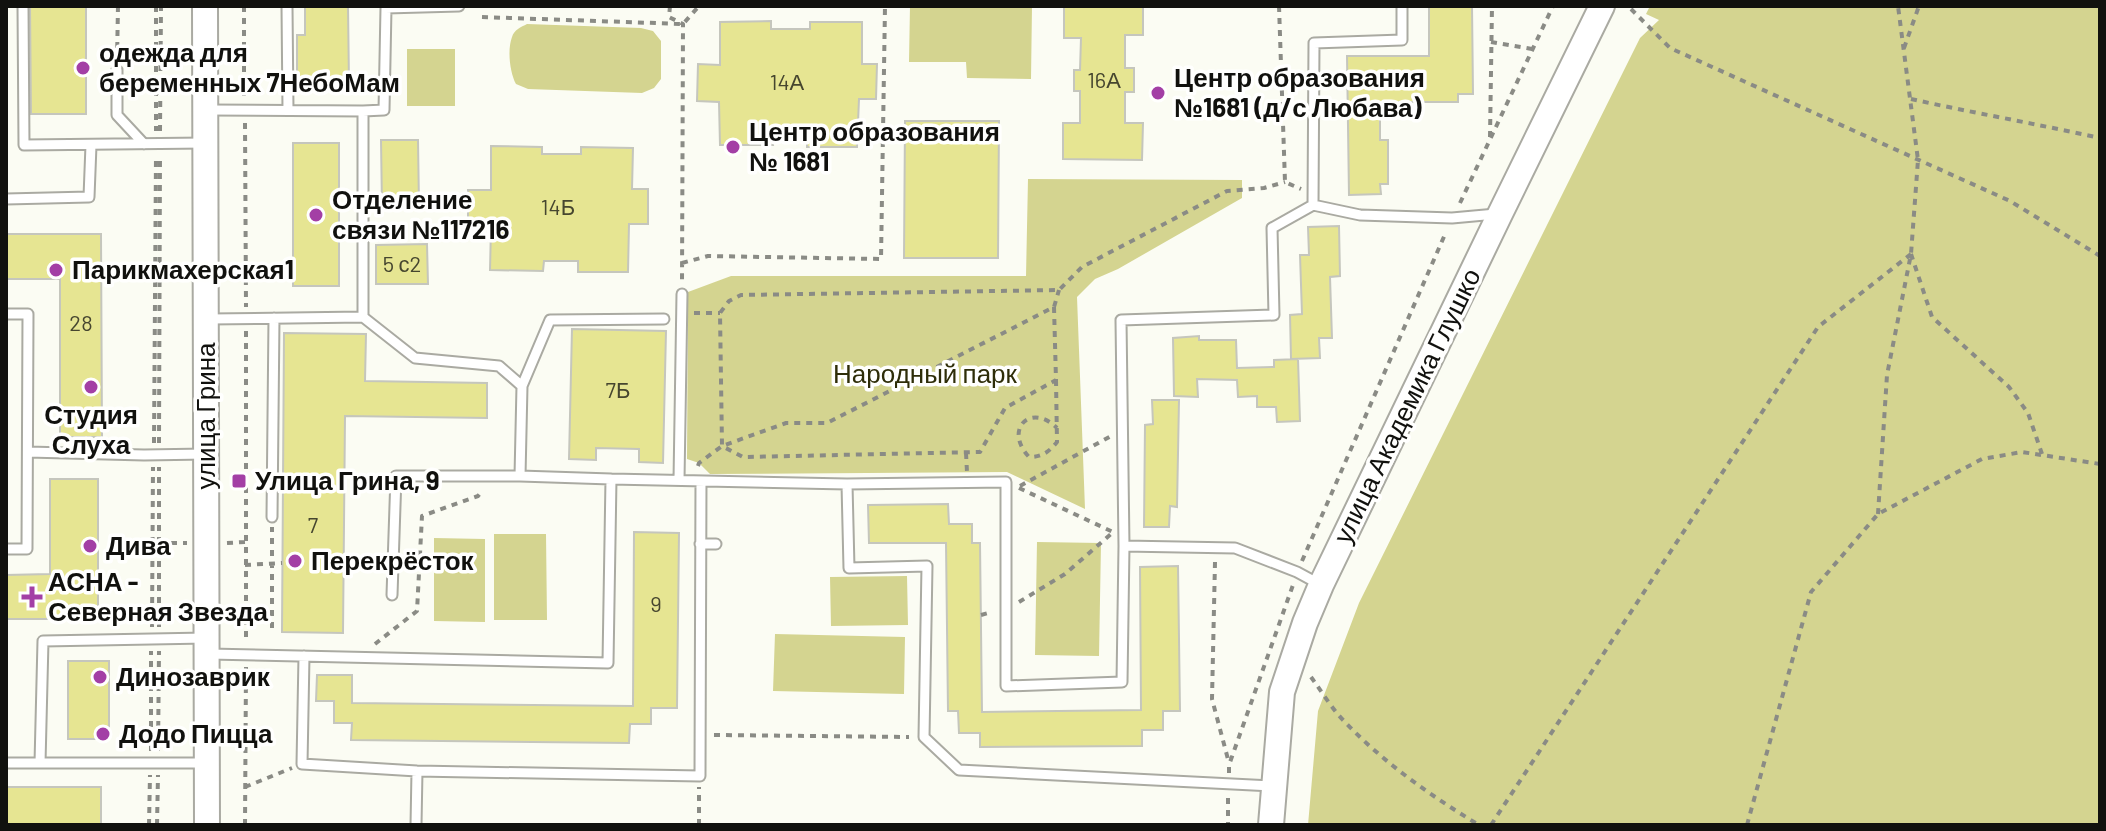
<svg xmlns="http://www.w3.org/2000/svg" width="2106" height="831" font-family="Barlow,sans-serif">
<rect width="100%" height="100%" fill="#fbfcf3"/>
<path fill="#d4d490" d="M910,6h122l-1,73 -64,-1 -1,-16h-57z
M1650,6h450v819h-792l10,-114 41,-108 281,-565 19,-18 -13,-6z
M527,24l114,4 12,3 8,10v38l-7,9 -12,5 -114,-4 -12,-5c-6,-11 -9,-34 -4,-47 2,-7 9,-10 15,-13z
M407,49h48v57h-48z
M1028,179l214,1v18l-124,71 -23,10 -18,18 8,212 -78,-37 -297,2 -11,-11 -12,-4 1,-167 43,-16h295z
M494,534h52l1,86h-53z
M434,538l51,1v83l-51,-1z
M1037,542l64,1 -2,113 -64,-1z
M907,576l1,49 -77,1 -1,-49z
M775,634l130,3 -1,57 -131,-3z"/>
<path fill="#e6e592" stroke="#c5c6bd" stroke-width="2" d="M30,6h56v108h-55z
M305,6h43l1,78 -42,1v-4h-10v-46h8z
M1064,6h79v29h-18v33h9v24h-9v31h18l-1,37 -79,-1v-36h17v-32h-6v-21h6l1,-32h-17z
M1429,6h43l1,88h-15v8h-78v38h8v44h-8l1,10 -32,1 -2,-139h82z
M771,21v8h39v-7h52v42h15l-1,35h-17l-2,48h-50v-11h-35l1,9h-53l-1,-43 -22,-1 1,-37 22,1v-43z
M905,121h94l-1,137h-94z
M381,140h37l1,66 -37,1z
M293,143h46v143h-46z
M491,146l51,1v7h39v-7l52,1 -1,41h16v35h-19l-1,48h-50v-11h-34l-1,10 -53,-1 1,-43 -23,-1v-36h23z
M1339,226l1,50 -10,1 2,61h-13l1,20 -29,1 -1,-44 12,-1 -2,-59h9l-1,-28z
M6,234h95l1,203h-42v-158h-54z
M427,244l1,40h-52v-39z
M572,329l94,2 -3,132 -24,-1v-13l-43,-1v12l-27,-1z
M284,333l82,1 -1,47 122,2v35l-142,-2 -2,217 -61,-1z
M1199,336v4h37l1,28 37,-1v-7l24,-1 2,62 -23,1 -1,-15h-19v-11l-19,1 -1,-17 -40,-1 1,18 -24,-1 -1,-58z
M1152,400h27l-2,107 -7,-1 -1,21h-25l1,-102 8,-1z
M50,479h48v140h-92v-44l44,-1z
M948,504l1,20h23v19h8l2,169 159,-2 -1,-143 38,-1 2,145h-17v19h-21v16l-162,1v-14h-21l-1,-22h-10l-2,-168h-77l-1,-38z
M634,532l45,1 -2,175h-26v16h-21l-1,19 -278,-3 1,-17h-18v-22h-18l1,-26h35v28l281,3z
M68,661h41v78h-41z
M6,787h95v38h-95z"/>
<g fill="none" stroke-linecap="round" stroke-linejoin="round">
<g stroke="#aaaaa2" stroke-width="13">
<path id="lane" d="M23,6l1,139 181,-2
M287,6l1,104
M1402,6v34l-88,3 -1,162 47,10 92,3 44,-4
M117,70v45l27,29
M208,110l155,1v206
M363,111l21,-1 2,-102 73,-2
M6,199l83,-2 2,-52
M6,314h22l-1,235h-21
M209,319l154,-2 52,41 84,8 23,20 -2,90 91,3
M522,386l28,-66 114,-1
M28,452l116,3 62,-1
M679,480l3,-186
M272,517l2,-199
M700,544h16
M1124,546l-3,-226 153,-5 -2,-87 41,-23
M392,595l4,-119h124
M209,654l399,9 3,-184 236,5
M304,656l-2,108 115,7 283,5 1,-295
M6,763h201
M40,763l3,-122 163,-3
M1273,786l-314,-16 -35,-33 3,-171 -78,2 -2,-84 159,-2v204l116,-4 2,-136 111,2 62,24 24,13
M416,825l1,-54"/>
</g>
<g stroke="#aaaaa2" stroke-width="28">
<path id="secondary" d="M205,6l2,819
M1271,825l11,-133 23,-69 16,-38 179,-371 102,-208"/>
</g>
<path stroke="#8a8b85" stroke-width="4" stroke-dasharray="6 6" stroke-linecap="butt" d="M156,6v125
M244,6v93
M670,6l-1,11 14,7 -1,260
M1279,6l6,176 16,7
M1631,9l39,39 340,153 90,55
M482,17l201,7 16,-18
M1491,42l41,7
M1904,48l15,-42
M117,60l1,-54
M1281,84l22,-1
M1911,99c63,14 126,25 189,39
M245,123l1,184
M160,131l1,-125
M1490,137l2,-131
M1460,203l93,-197
M1911,254l21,63 77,70 19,26 14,41
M682,263l26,-7 173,3 4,-253
M1054,307l2,73 -51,28 -25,44 -237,5 -21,-11 -2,-133 9,-12 12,-6 318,-5 23,-23 145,-76 37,-3 21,-6
M694,313h26
M246,331v312
M1056,380l1,62c-8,10 -15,15 -28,15 -26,-28 2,-55 28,-29
M154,443l2,-288
M159,443l1,-288
M966,453l1,19
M698,466l1,-3 23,-17 64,-23h41l227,-116 5,-17
M1020,486l91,-50
M1019,488l94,44
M1878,514l9,-139 24,-121 7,-94 -20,-154
M159,543h28
M227,543l18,-1
M1302,561l144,-329
M1215,562l-3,137 17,64
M245,565l37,-2
M1019,602l46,-28 46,-40
M981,615l11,-3
M152,627l1,-160
M159,627v-160
M272,628v-101
M375,644l42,-33 5,-95 56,-20 4,-5
M1311,677c11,15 21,32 34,45 39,41 86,74 134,103
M714,735l195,2
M151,751v-100
M158,751l1,-100
M1229,773v-8l64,-180
M245,787l47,-19
M1228,798v27
M149,825l1,-50
M157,825l1,-50
M245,825l1,-158
M699,825v-38
M1491,825l327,-498 93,-73
M1747,825l64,-233 67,-78 104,-55 40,-7 78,12"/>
<use href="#lane" stroke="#fff" stroke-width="9"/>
<use href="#secondary" stroke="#fff" stroke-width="24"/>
</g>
<g fill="#a33fa5" stroke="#fffffe" stroke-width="3">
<circle cx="83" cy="68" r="8"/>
<circle cx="1158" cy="93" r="8"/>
<circle cx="733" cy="147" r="8"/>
<circle cx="316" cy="215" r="8"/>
<circle cx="56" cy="270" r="8"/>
<circle cx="91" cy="387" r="8"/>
<rect x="231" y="473" width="16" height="16" rx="4"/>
<circle cx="90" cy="546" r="8"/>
<circle cx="295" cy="561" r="8"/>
<path d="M28 585h8v8h8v8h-8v8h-8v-8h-8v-8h8z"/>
<circle cx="100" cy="677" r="8"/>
<circle cx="103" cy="734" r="8"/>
</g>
<g text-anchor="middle" stroke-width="7" stroke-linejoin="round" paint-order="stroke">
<g font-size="22" fill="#46462f">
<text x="1104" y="88">16А</text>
<text x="787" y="90">14А</text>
<text x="558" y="215">14Б</text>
<text x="402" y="272">5 с2</text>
<text x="81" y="331">28</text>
<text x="618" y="398">7Б</text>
<text x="313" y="533">7</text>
<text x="656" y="612">9</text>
</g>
<g font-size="26" font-weight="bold" fill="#11110e" stroke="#fffffe" text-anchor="start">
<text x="99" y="62">одежда для<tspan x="99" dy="30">беременных 7НебоМам</tspan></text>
<text x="1174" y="87">Центр образования<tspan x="1174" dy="30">№1681 (д/с Любава)</tspan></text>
<text x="749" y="141">Центр образования<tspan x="749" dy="30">№ 1681</tspan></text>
<text x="332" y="209">Отделение<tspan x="332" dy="30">связи №117216</tspan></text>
<text x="72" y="279">Парикмахерская1</text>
<text x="91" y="424" text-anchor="middle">Студия<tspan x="91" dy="30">Слуха</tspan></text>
<text x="255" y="490">Улица Грина, 9</text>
<text x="106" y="555">Дива</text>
<text x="311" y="570">Перекрёсток</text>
<text x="48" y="591">АСНА -<tspan x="48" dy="30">Северная Звезда</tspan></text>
<text x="116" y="686">Динозаврик</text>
<text x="119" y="743">Додо Пицца</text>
</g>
<g font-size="26" fill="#2e2d08" stroke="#fffffe">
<text x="925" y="383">Народный парк</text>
</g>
<g font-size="26" fill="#11110e" stroke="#fffffe">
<text transform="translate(1407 406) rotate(-64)" y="9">улица Академика Глушко</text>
<text transform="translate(206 416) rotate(-90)" y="9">улица Грина</text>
</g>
</g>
<rect width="2106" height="831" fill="none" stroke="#11110e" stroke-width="16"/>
</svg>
